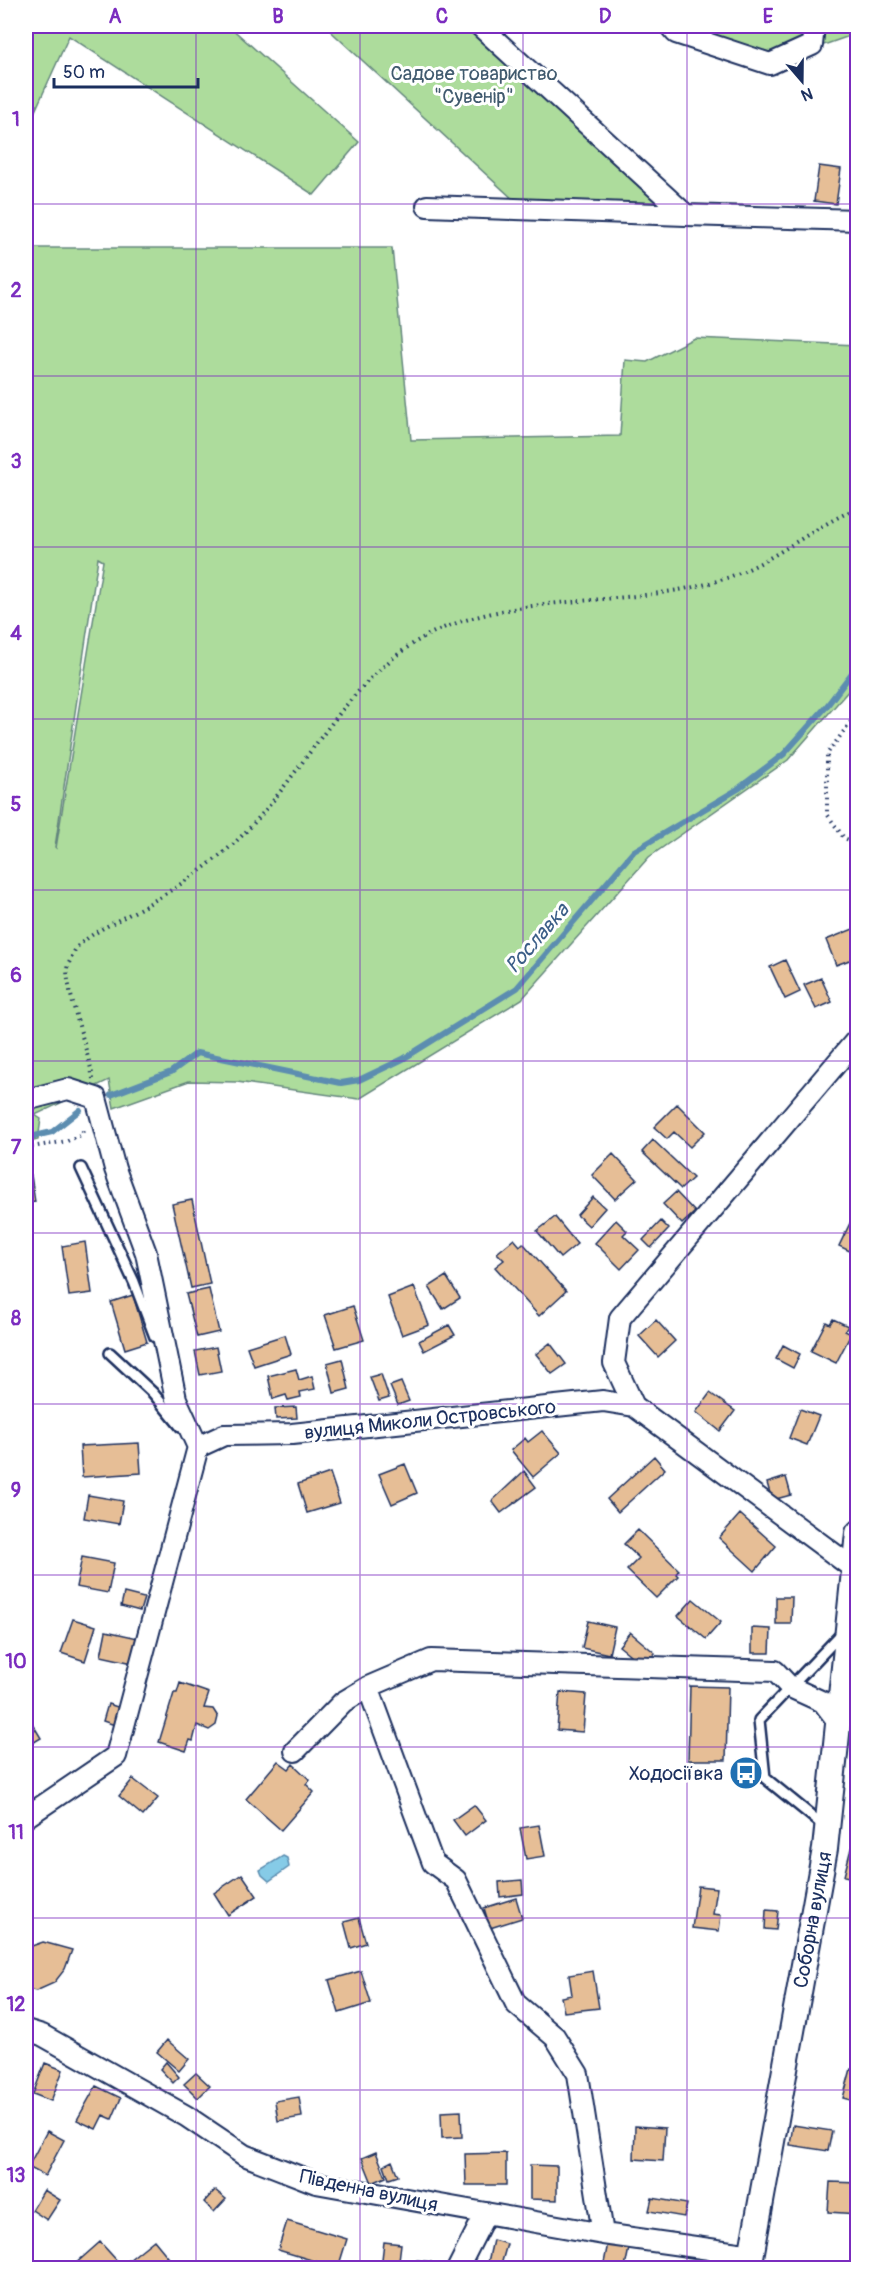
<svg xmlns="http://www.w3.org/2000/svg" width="883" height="2294" font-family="Pangolin,sans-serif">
<rect width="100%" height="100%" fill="#fff"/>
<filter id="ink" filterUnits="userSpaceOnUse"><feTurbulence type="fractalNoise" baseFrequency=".0167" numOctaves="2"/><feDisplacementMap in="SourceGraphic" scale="12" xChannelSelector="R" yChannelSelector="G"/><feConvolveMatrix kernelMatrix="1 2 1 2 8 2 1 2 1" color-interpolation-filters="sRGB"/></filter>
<g filter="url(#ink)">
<path fill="#addc9c" stroke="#64867d" stroke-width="1.5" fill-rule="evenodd" d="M26,26h203l130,116 -45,53 -245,-159 -43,95z
M325,26h172l191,188 -174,-14z
M670,26h187l1,7 -88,31z
M26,248h366l19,192 209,-4 5,-76 22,2 47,-24 163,7v336l-69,79 -139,97 -127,142 -163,100 -122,-17 -48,-1 -75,27 -5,-28 -74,35 6,4 -3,21 -12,3zM98,558l5,3 -47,287 -1,-1z"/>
<path fill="#86cbe7" stroke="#5b8db0" stroke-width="1.5" d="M283,1856l4,2 2,9 -20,14 -7,-6 -2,-5z"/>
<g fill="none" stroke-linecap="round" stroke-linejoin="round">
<path stroke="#5b8db0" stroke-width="6" d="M111,1095l60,-23 26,-19 144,30 18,-3 44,-21 114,-71 117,-137 104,-62 46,-35 42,-47 32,-42
M26,1138l26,-6 28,-22"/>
</g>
<path fill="#e6be96" stroke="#1b2f5e" stroke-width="1.5" d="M819,166l22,3 -5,35 -22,-3z
M858,927v30l-22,8 -10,-25z
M785,960l15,32 -15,7 -15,-32z
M821,978l11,24 -16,7 -12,-24z
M677,1104l28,28 -15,15 -16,-15 -7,7 -13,-12z
M653,1140l40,38 -12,11 -39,-37z
M613,1154l24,25 -22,20 -23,-24z
M31,1175l4,27 -9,1v-27z
M676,1192l19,20 -13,12 -19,-20z
M593,1197l12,11 -16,18 -12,-11z
M192,1200l18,84 -19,4 -19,-84z
M555,1217l22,27 -17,14 -23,-27z
M853,1217l5,2v36l-19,-9z
M616,1220l11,11 -4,4 16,15 -18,19 -26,-26z
M661,1221l8,8 -18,19 -8,-8z
M514,1239l6,7 3,-3 43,48 -27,25 -44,-49 9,-7 -7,-7z
M85,1242l7,51 -23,3 -7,-50z
M446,1276l14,22 -17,11 -14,-22z
M414,1287l15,38 -27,10 -14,-38z
M209,1289l10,43 -22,5 -11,-43z
M133,1295l14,47 -22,7 -14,-47z
M353,1306l11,34 -28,8 -11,-33z
M833,1319l15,7 -3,5 6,3 -15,29 -25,-12 15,-29 4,2z
M656,1320l19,21 -17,16 -19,-21z
M449,1325l6,10 -31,16 -5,-10z
M285,1335l6,19 -37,12 -7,-19z
M550,1343l16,21 -14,10 -16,-20z
M783,1345l17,9 -7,14 -17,-9z
M216,1347l5,24 -21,4 -5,-24z
M342,1359l7,30 -15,4 -7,-30z
M296,1369l3,11 13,-4 3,13 -15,3 1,5 -13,3 -2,-5 -13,4 -5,-23z
M381,1374l8,24 -10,3 -9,-24z
M401,1382l8,19 -11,4 -8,-19z
M710,1393l25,18 -15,20 -24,-19z
M296,1407l1,11 -21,1 -1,-11z
M800,1409l19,7 -12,29 -18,-7z
M542,1431l19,22 -28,24 -22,-27 14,-12 3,4z
M139,1443l2,30 -59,4 -2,-31z
M654,1456l11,13 -47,43 -11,-13z
M405,1464l12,29 -25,11 -13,-30z
M524,1471l12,16 -35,26 -9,-12z
M330,1473l10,30 -33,10 -9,-29z
M786,1477l5,18 -19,5 -5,-17z
M88,1495l35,6 -4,23 -35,-6z
M740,1514l36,32 -21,25 -36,-33z
M638,1530l41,40 -3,4 2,2 -22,22 -29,-28 12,-12 -15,-14z
M82,1557l32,6 -6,30 -32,-6z
M124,1593l20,5 -4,13 -19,-5z
M776,1597h16l-1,27h-15z
M693,1599l28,23 -15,17 -28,-23z
M73,1619l23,7 -11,35 -24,-8z
M588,1621l27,6 -6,27 -27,-6z
M752,1628l19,1 -1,24h-18z
M106,1631l32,7 -5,25 -32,-7z
M630,1632l25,21 -11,13 -25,-20z
M180,1683l29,10 -5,15 9,1 5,8 -2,8 -7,5 -12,-5 -4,16 -3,-1 -4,11 -27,-9 15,-49h3z
M690,1686l38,1 -2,73h-38z
M560,1692l26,2 -3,38 -26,-2z
M108,1704l19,6 -6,17 -18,-6z
M26,1713l15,25 -15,9z
M278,1761l11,8 4,-5 17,16 -4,4 8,8 -33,38 -35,-31z
M133,1779l25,19 -15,18 -24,-20z
M474,1805l12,15 -21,16 -12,-16z
M539,1825l6,31 -19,3 -6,-31z
M851,1848l7,1v30l-14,-3z
M242,1874l15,22 -29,19 -14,-22z
M522,1880l1,14 -23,3 -1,-15z
M698,1886l19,2 -4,26 8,1 -2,16 -27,-3z
M516,1898l6,20 -32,10 -6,-20z
M766,1910l12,1 -2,19 -11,-1z
M359,1918l7,25 -15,5 -7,-26z
M43,1942l29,8 -7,19 -11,14 -18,8 -10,-2v-41z
M361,1971l10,32 -32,10 -10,-33z
M593,1971l6,37 -35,4 -3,-15 11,-2 -3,-20z
M167,2040l22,19 -10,12 -22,-19z
M166,2062l13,15 -6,6 -13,-14z
M45,2063l18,7 -12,31 -18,-7z
M851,2069l7,2v31l-15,-4z
M196,2073l14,13 -12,12 -14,-14z
M96,2086l25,12 -9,21 -9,-4 -7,14 -19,-9z
M299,2097l3,20 -24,4 -3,-20z
M461,2111l1,26 -20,1 -1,-26z
M793,2125l39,6 -4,20 -38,-6z
M635,2126l30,2 -2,33 -29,-2z
M47,2131l17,9 -19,36 -17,-9z
M376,2152l10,25 -14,6 -10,-25z
M506,2153v32h-40l-1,-31z
M392,2161l6,15 -9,3 -5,-14z
M530,2165l27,1v34l-27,-1z
M830,2182l28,1v31l-30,-2z
M44,2190l16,10 -13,20 -15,-10z
M215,2190l11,9 -12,13 -10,-10z
M652,2198l35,6 -3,13 -35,-6z
M287,2221l60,18 -9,29 -60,-18z
M154,2240l19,23 -7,5h-30l-7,-8z
M493,2240l14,4 -6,21 -13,-3z
M100,2242l20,22 -4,4h-39l-3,-3z
M384,2242l17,2 -3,24h-17z
M608,2243l21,5 -4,20h-22z
M417,2260l14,2 -1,6h-14z"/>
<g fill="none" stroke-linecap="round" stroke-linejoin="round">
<g stroke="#1b2f5e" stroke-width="14">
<path id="service" d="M81,1168l53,114 21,55
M110,1353l43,40 28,34
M824,1826l-59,-48 -6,-58 84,-88"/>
</g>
<g stroke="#1b2f5e" stroke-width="24">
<path id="minor" d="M480,26l206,189 172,5
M670,26l6,7 94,31 42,-19 2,-19
M427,206l259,9
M26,1100l42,-11 28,9 19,71 31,84 30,146 22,48
M634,1406l219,162 5,-1
M368,1687l65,176 23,17 60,124 39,33 23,37 25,160
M295,1751l48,-49 25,-15 63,-27 344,11 15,16 33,15 16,21
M26,1817l90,-61 82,-309 26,-12 68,-1 311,-33 31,5 -20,-43 6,-45 238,-280
M26,2030l16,5 144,81 58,39 72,28 287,51 149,21
M458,2268l28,-55"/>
</g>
<g stroke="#1b2f5e" stroke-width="28">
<g id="tertiary">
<path id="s1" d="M749,2268l76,-419 33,-316"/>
</g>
</g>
<path stroke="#1b2f5e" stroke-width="4" stroke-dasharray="1.5 4.5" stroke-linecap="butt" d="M858,712l-31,42v60l17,24 14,6
M93,1079c-3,-22 -31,-100 -25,-114 3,-6 6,-15 10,-19 17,-16 44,-27 65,-39 30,-17 62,-38 88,-61 75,-67 119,-185 220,-221 84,-31 174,-19 259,-42 56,-14 96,-53 148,-75
M26,1148l41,-7 14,-6 3,-6"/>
<use href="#service" stroke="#fff" stroke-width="9"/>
<use href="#minor" stroke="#fff" stroke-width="20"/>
<use href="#tertiary" stroke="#fff" stroke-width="24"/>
</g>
</g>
<path fill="none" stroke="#7b2cbf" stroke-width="1.5" stroke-opacity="0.55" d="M196,26v2242M360,26v2242M523,26v2242M687,26v2242M26,204h832M26,376h832M26,547h832M26,719h832M26,890h832M26,1061h832M26,1233h832M26,1404h832M26,1575h832M26,1747h832M26,1918h832M26,2090h832"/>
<defs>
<g id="bus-disc" transform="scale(1.725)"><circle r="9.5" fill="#1f6fb2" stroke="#fff"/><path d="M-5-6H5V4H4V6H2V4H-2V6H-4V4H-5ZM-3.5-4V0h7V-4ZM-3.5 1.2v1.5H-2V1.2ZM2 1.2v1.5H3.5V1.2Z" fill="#fff"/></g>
</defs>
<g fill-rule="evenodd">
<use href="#bus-disc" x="746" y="1773"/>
</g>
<g text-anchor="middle" stroke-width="6" stroke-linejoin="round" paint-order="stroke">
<g font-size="20" fill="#405a6e" stroke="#fff">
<text x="474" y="80">Садове товариство<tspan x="474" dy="23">"Сувенір"</tspan></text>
</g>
<g font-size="20" fill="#1b2f5e" stroke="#fff">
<text transform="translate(430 1419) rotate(-6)" y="7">вулиця Миколи Островського</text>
<text dy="7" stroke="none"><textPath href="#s1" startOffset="354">Соборна вулиця</textPath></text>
<text transform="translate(369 2190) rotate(12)" y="7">Південна вулиця</text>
</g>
<g font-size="20" fill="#1b2f5e" stroke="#fff" text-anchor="end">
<text x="723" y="1780">Ходосіївка</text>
</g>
<g font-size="21" font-style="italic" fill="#3b5e87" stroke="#fff">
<text transform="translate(537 938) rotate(-49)" y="7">Рославка</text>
</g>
</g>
<rect width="883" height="2294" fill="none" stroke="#fff" stroke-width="66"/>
<g transform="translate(802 81) rotate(160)" stroke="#ffffff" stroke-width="4.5" paint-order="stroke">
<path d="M0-4.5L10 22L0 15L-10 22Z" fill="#1b2f5e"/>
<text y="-9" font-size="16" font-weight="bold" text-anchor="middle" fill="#1b2f5e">N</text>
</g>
<path d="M54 78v9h144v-9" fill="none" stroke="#1b2f5e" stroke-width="3"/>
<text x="63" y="78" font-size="18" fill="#1b2f5e" stroke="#ffffff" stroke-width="4.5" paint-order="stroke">50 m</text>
<rect x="33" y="33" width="817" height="2228" fill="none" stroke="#7b2cbf" stroke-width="2"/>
<g font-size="20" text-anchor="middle" font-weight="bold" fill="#7b2cbf">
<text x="115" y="23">A</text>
<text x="278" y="23">B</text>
<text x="442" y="23">C</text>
<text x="605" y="23">D</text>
<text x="768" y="23">E</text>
<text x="16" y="126">1</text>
<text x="16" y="297">2</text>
<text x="16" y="468">3</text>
<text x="16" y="640">4</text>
<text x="16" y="811">5</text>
<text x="16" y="982">6</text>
<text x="16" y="1154">7</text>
<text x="16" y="1325">8</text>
<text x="16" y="1497">9</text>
<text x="16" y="1668">10</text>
<text x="16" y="1839">11</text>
<text x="16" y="2011">12</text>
<text x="16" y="2182">13</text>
</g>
</svg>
